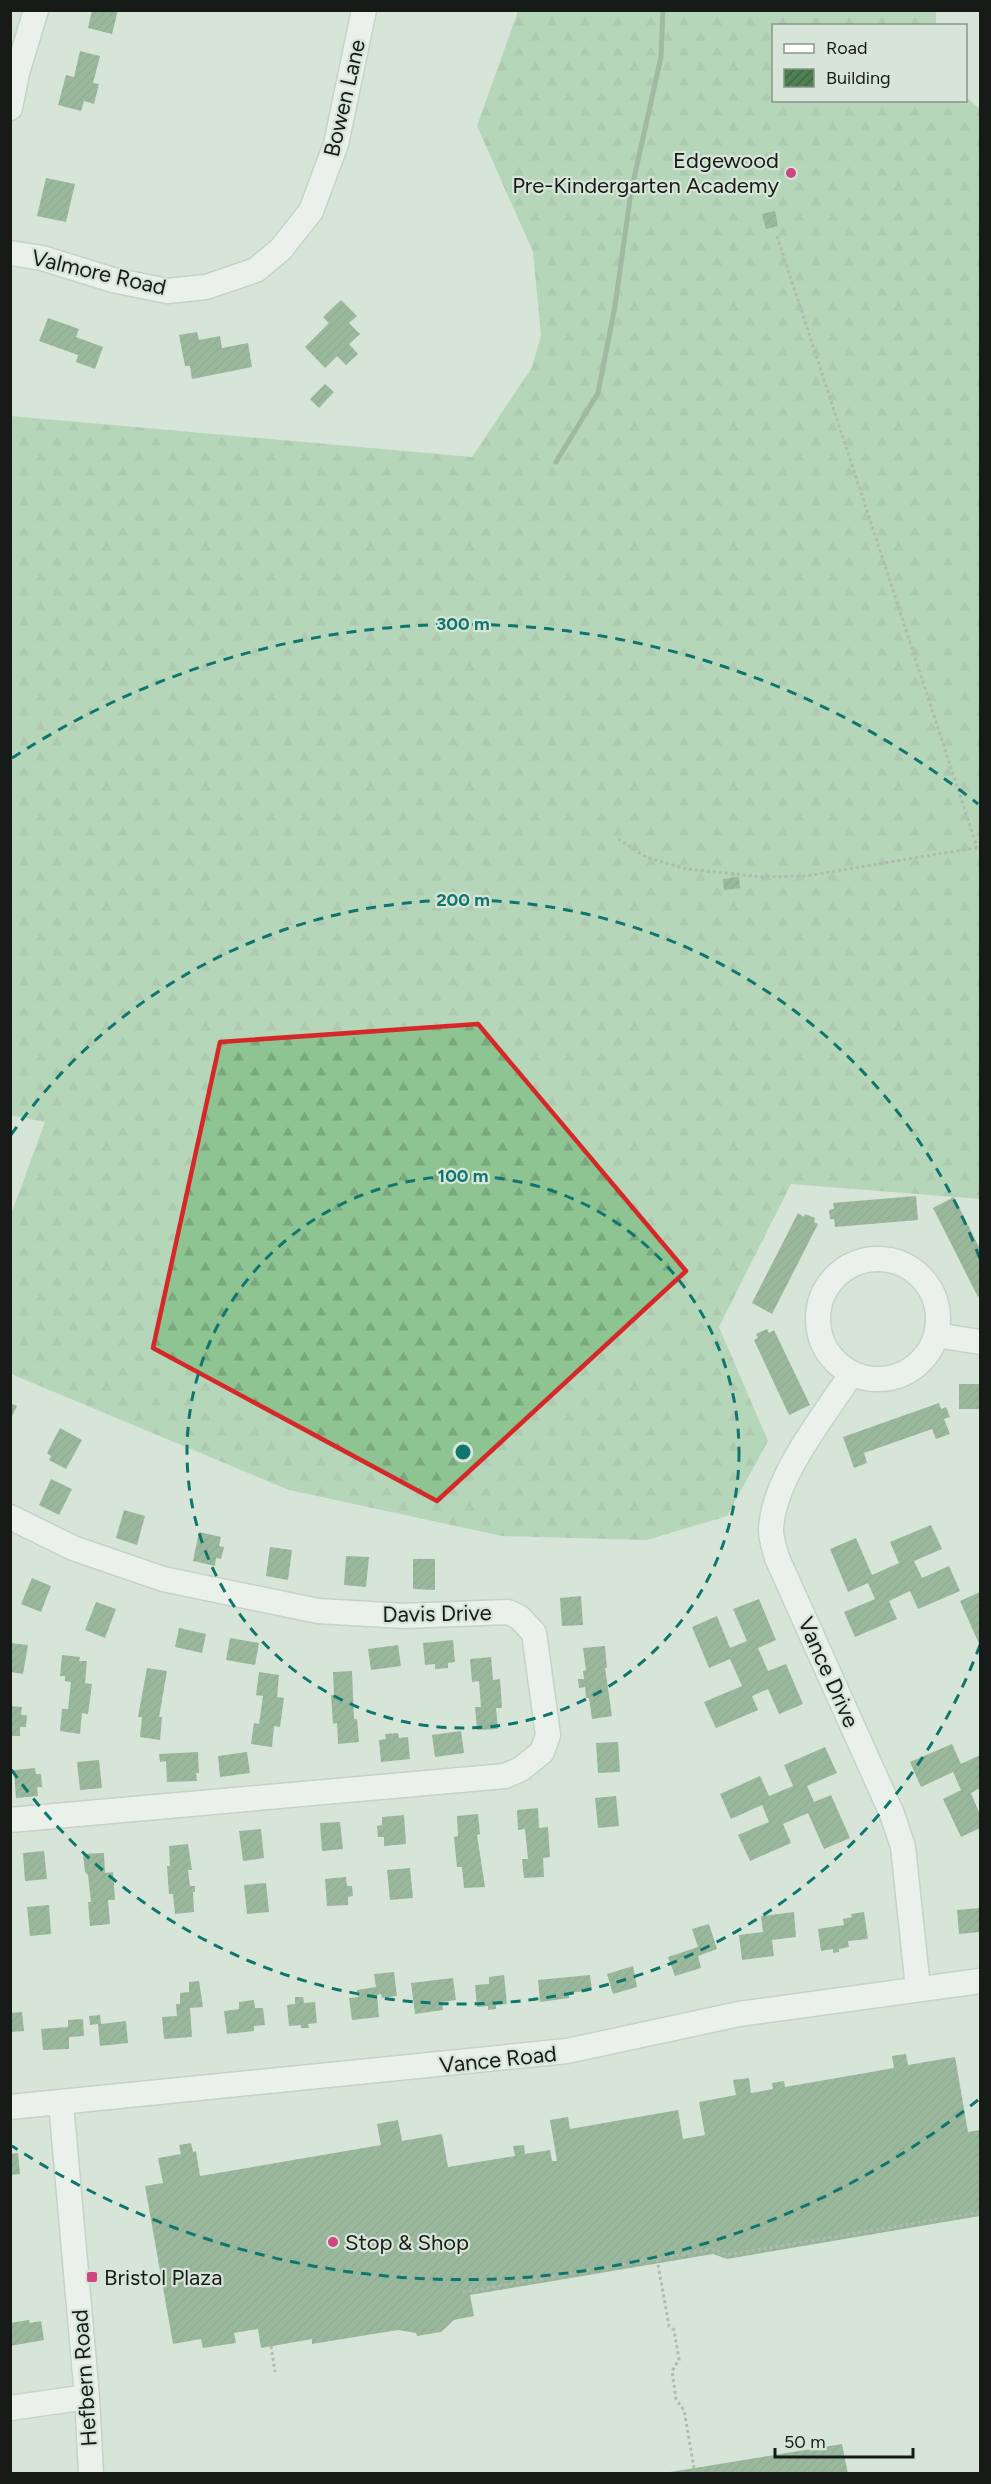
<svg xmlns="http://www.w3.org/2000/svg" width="991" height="2484" font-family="Figtree,sans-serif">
<defs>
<pattern id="forest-firs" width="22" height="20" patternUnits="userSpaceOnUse" patternTransform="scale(1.5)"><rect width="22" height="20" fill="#8ec392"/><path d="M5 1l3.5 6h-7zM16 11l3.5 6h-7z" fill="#7aa77d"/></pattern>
<pattern id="building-hatch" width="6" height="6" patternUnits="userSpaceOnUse" patternTransform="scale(1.5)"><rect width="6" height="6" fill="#4e8052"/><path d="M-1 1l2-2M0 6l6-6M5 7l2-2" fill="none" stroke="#406843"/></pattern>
</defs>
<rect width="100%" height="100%" fill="#d7e5d8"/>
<path fill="url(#forest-firs)" d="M518,11h418v14l-162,1v74h192v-3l14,12v1090l-189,-15 -72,143 49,114 -41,75 -80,24 -145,-4 -213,-46 -278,-116 -1,-157 35,-95 -35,-7 1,-699 461,41 59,-88 10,-33 -8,-84 -56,-126z"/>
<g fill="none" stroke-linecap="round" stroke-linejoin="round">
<path stroke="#5d8360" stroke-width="5" d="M556,462l42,-69 17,-87 16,-114 30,-135 2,-47"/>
</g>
<path fill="url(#building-hatch)" d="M92,10h26l-6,24 -24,-6z
M80,51l20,5 -7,27 6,1 -5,20 -10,-3 -3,10 -23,-6 8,-30 8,2z
M46,178l29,6 -9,38 -29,-6z
M775,211l3,15 -12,3 -4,-15z
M341,300l16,16 -8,7 11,11 -11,10 9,10 -12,11 -9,-9 -12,12 -20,-21 24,-24 -6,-6z
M48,318l31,11 -3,8 27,10 -8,22 -19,-7 2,-7 -39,-14z
M197,332l2,8 21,-4 2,12 26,-5 4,24 -60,12 -2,-13h-5l-6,-31z
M325,384l9,8 -15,16 -9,-9z
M739,877l1,11 -16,2 -1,-11z
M916,1196l2,24 -83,7 -1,-8h-4l-1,-9 5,-1 -1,-6z
M954,1197l26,52v46l-2,2 -45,-89z
M798,1213l6,4 1,-3 10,4 -1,4 4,2 -46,90 -20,-11z
M767,1329l2,4 5,-3 36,75 -21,10 -35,-75 4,-2 -2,-4z
M959,1384h21v25h-21z
M10,1403l7,3 -7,14z
M939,1403l2,6 5,-2 4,10 -6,2 6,15 -14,5 -4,-10 -68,24 3,10 -13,5 -11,-31z
M60,1428l22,12 -16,29 -17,-9 2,-4 -4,-3z
M51,1479l21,10 -13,26 -20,-10z
M124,1510l21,6 -8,29 -21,-7z
M931,1525l11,24 -28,12 8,17 27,-12 11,25 -42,18 -8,-18 -21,10 8,18 -42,18 -11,-25 31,-13 -7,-16 -20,9 -18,-43 26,-11 16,37 27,-12 -9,-21z
M199,1532l22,5 -2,9 5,1 -3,12 -5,-1 -1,8 -22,-5z
M270,1547l22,3 -4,30 -22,-4z
M346,1556l23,1 -3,30 -22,-2z
M413,1559h22v31l-22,-1z
M32,1578l19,8 -10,26 -20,-8z
M980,1592v54l-20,-45z
M581,1596l2,29 -21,1 -2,-28z
M759,1599l17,41 -18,8 10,23 18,-7 17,40 -24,10 -11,-25 -16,7 6,14 -42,18 -12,-26 38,-16 -12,-27 -21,9 -17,-41 25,-11 13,32 17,-7 -14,-32z
M96,1602l20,7 -11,29 -20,-8z
M179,1628l27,6 -4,19 -27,-6z
M230,1638l29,5 -4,22 -29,-5z
M453,1640l2,22 -7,1v5l-13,1v-5l-10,1 -2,-22z
M10,1643l18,2 -5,29 -13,-2z
M398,1645l3,21 -30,4 -3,-21z
M605,1646l2,22h-2l7,48 -20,3 -3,-21h-3l-1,-11 -6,1 -1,-9h6l-1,-8 3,-1 -3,-22z
M62,1655l18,2 -1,4h8l-2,22 7,1 -4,30 -6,-1 -2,21 -20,-3 2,-22h6l3,-27 -6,-1v-5h-5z
M491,1657l2,23 7,-1 2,29h-6l2,21 -21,1 -2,-23h6l-2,-26 -7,1 -2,-23z
M147,1668l20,3 -8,46h3l-2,23 -20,-3 2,-20h-4z
M352,1671l2,48h3l2,23 -21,2 -1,-21 -4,1 -2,-29h3l-1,-23z
M259,1672l20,3 -2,22 7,1 -4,29 -6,-1 -2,21 -21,-3 3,-21 5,1 4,-28 -7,-1z
M10,1706l12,1 -1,8h6l-1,12h-6v9h-10z
M461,1731l3,22 -29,4 -3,-22z
M398,1733l1,5 9,-1 2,22 -29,3 -2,-22 7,-1 -1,-5z
M618,1742l2,30 -22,1 -2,-30z
M952,1744l9,20 19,-9v33l-9,5 9,22v13l-19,9 -18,-38 18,-9 -8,-18 -32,15 -11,-25z
M825,1747l12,26 -30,13 7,16 17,-7 19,43 -26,11 -16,-36 -25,11 8,19 -41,18 -12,-26 31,-13 -7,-17 -31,14 -11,-25 40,-18 9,20 24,-10 -9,-21z
M198,1752l1,21h-3l1,8 -30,1 -1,-21 -6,1 -1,-8z
M247,1752l3,21 -30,4 -2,-21z
M99,1760l3,28 -22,2 -3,-28z
M35,1768l1,6h5l1,13h-5l1,9 -22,2 -2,-28z
M616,1796l3,30 -21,2 -3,-30z
M538,1808l1,20 9,-1 2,30 -7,1 1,19 -20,1 -2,-19h6l-3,-30 -7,1 -1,-20z
M478,1814l2,20 -3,1 8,52 -21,1 -2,-21h-5l-3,-30 4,-1 -1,-20z
M404,1815l2,29 -22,2v-9h-6l-1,-11 5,-1v-8z
M340,1822l3,27 -21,2 -2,-28z
M261,1829l3,29 -21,3 -4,-30z
M188,1844l4,26h-4l2,16h5v6h-2l1,20 -19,2 -2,-20h-4l-2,-28h3l-1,-20z
M44,1851l3,28 -22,2 -2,-28z
M104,1853l1,20 8,-1 2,28h-7l2,24 -20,2 -2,-24h3l-3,-27 -3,-3 -2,-18z
M410,1868l3,30 -23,2 -3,-30z
M346,1877l1,9h5l1,10 -5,1v8l-21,1 -2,-27z
M266,1883l3,29 -22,2 -3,-29z
M49,1905l2,29 -21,2 -3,-29z
M980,1908v24l-21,2 -2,-24z
M794,1912l2,25 -24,3 2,16 -32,4 -3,-25 24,-3 -2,-16z
M864,1912l4,27 -20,2 1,6 -10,2v3l-6,1v-4l-12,2 -3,-22 26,-4 -1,-6 9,-2 -1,-3z
M709,1924l8,25 -19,7 3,12 -26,8 -7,-19 30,-10 -6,-18z
M633,1966l4,21 -24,7 -6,-20z
M394,1972l3,24 -15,2 -1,-4 -4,1 2,22 -27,3 -3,-22 9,-1 -1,-7 19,-3 -2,-13z
M504,1975l3,29 -11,1v4l-8,1v-4l-11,1 -2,-22 14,-1v-7z
M590,1975l2,15 -23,3v5l-29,4 -2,-22z
M453,1978l3,22 -14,2 1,8 -28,4 -4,-31z
M199,1981l4,26 -13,1 2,29 -28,2 -2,-22 15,-1 -1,-12h4v-11l9,-1v-10z
M295,1997h8l1,6 11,-1 2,21 -9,1 1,4h-8v-3l-12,1 -2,-21 8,-1z
M254,2000l1,8h8l2,17 -11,1v5l-27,3 -3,-23 15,-2v-7z
M22,2012l2,19 -14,1v-19z
M100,2015l1,9 25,-3 2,22 -28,3 -2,-22 -8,1 -1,-9z
M83,2019l1,17 -15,1v12l-26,1 -2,-21 27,-2v-7z
M906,2054l2,11 47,-8 13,75 11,-2 1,8v78l-253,43 -14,-5 -243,41 4,21 -20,4 -13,12 -24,4 -1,-3 -18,-3 -86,14v-5l-51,9 -3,-19 -24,4 2,10 -33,5 -2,-9 -28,5 -28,-158 18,-3 -5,-25 23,-4 -2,-9 12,-2 2,9 3,-1 4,25 181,-31 -4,-21 21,-4 4,21 40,-7 6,33 67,-11 -2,-10 11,-1 1,9 25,-4 2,11h5l-7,-41 18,-3 2,12 108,-19 5,29 22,-4 -6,-33 37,-7 -3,-15 16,-2 2,15 22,-4 -1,-6 12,-2 1,6 109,-19 -2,-12z
M18,2153l2,21 -10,1v-21z
M29,2320l1,3 11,-2 3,19 -34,6v-23z
M842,2444l6,30h-178v-2z"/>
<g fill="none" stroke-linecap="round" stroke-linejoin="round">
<g stroke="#aebcaf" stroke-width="27">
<path id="minor" d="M10,108l7,-35 19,-63
M10,253l32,5 71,22 54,11 39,-4 50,-17 25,-21 30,-38 25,-67 28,-134
M818 1319a60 60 0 1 1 120 0a60 60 0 1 1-120 0Z
M936,1335l44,7
M852,1373c-28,43 -80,106 -81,158 0,8 4,19 6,27l115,256 11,33 15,141
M10,1517l63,31 90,31 155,32 86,5 104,-4 11,5 15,16 14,102 -6,17 -21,17 -16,7 -495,44
M61,2103l26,294 4,77
M10,2107l557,-56 172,-37 241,-33
M10,2408l77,-11"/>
</g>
<path stroke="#7e887f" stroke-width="3" stroke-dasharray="3 3" stroke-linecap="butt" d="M777,236l200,611
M618,839l28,18 40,12 77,8 43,-1 174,-29
M657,2259l12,67 5,4 5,30 -7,11 4,28 8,11 10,58
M463,2292l250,-43 14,6 253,-43
M271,2346l4,26"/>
<use href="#minor" stroke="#fff" stroke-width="24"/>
</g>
<path d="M0 0H991V2484H0ZM478,1024l208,247 -249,230 -284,-153 67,-306z" fill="#d7e5d8" fill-opacity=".55" fill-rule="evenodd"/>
<path fill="none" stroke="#d62828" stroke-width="4.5" stroke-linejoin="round" d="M478,1024l208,247 -249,230 -284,-153 67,-306z"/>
<g fill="none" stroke="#0f766e" stroke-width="3" stroke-dasharray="10 8">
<circle cx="463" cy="1452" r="276"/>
<path d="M980 1645A552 552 0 0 1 11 1769M11 1135A552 552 0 0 1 980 1259"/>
<path d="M978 2100A828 828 0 0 1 12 2146M12 758A828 828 0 0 1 978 804"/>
</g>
<g fill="#ce4682" stroke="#d7e5d8" stroke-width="2">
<circle cx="791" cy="173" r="6"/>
<circle cx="333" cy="2242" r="6"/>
<rect x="86" y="2271" width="12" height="12" rx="3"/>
</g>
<g text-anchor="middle" stroke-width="4.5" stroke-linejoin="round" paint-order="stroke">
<g font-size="22" fill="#171b17" stroke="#d7e5d8">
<text transform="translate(344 98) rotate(-77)" y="8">Bowen Lane</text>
<text transform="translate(99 272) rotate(13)" y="8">Valmore Road</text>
<text transform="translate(437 1613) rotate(-1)" y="8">Davis Drive</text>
<text transform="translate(829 1672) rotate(66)" y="8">Vance Drive</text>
<text transform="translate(498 2059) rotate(-6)" y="8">Vance Road</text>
<text transform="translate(84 2378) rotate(-94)" y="8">Hefbern Road</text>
</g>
<g font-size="22" fill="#171b17" stroke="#d7e5d8" text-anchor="start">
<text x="779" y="168" text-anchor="end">Edgewood<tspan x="779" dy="25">Pre-Kindergarten Academy</tspan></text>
<text x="345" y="2250">Stop &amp; Shop</text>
<text x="104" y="2285">Bristol Plaza</text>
</g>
</g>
<circle cx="463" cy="1452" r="9" fill="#0f766e" stroke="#d7e5d8" stroke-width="3"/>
<g font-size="18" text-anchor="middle" font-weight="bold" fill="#0f766e" stroke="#d7e5d8" stroke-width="4.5" stroke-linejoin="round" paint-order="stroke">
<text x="463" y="630">300 m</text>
<text x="463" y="906">200 m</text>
<text x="463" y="1182">100 m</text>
</g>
<rect width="991" height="2484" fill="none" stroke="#171b17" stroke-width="24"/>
<rect x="772" y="24" width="195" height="78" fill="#d7e5d8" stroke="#8a948b" stroke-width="1.5"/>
<rect x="784" y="44" width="30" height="9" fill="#ffffff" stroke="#8a948b" stroke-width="1.5"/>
<text x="826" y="54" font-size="18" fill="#171b17">Road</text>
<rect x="784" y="69" width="30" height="18" fill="url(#building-hatch)" stroke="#8a948b" stroke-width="1.5"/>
<text x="826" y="84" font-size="18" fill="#171b17">Building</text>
<path d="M775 2448v9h138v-9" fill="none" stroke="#171b17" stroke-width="3"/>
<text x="784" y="2448" font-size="18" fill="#171b17" stroke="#d7e5d8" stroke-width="4.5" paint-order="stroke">50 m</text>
</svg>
